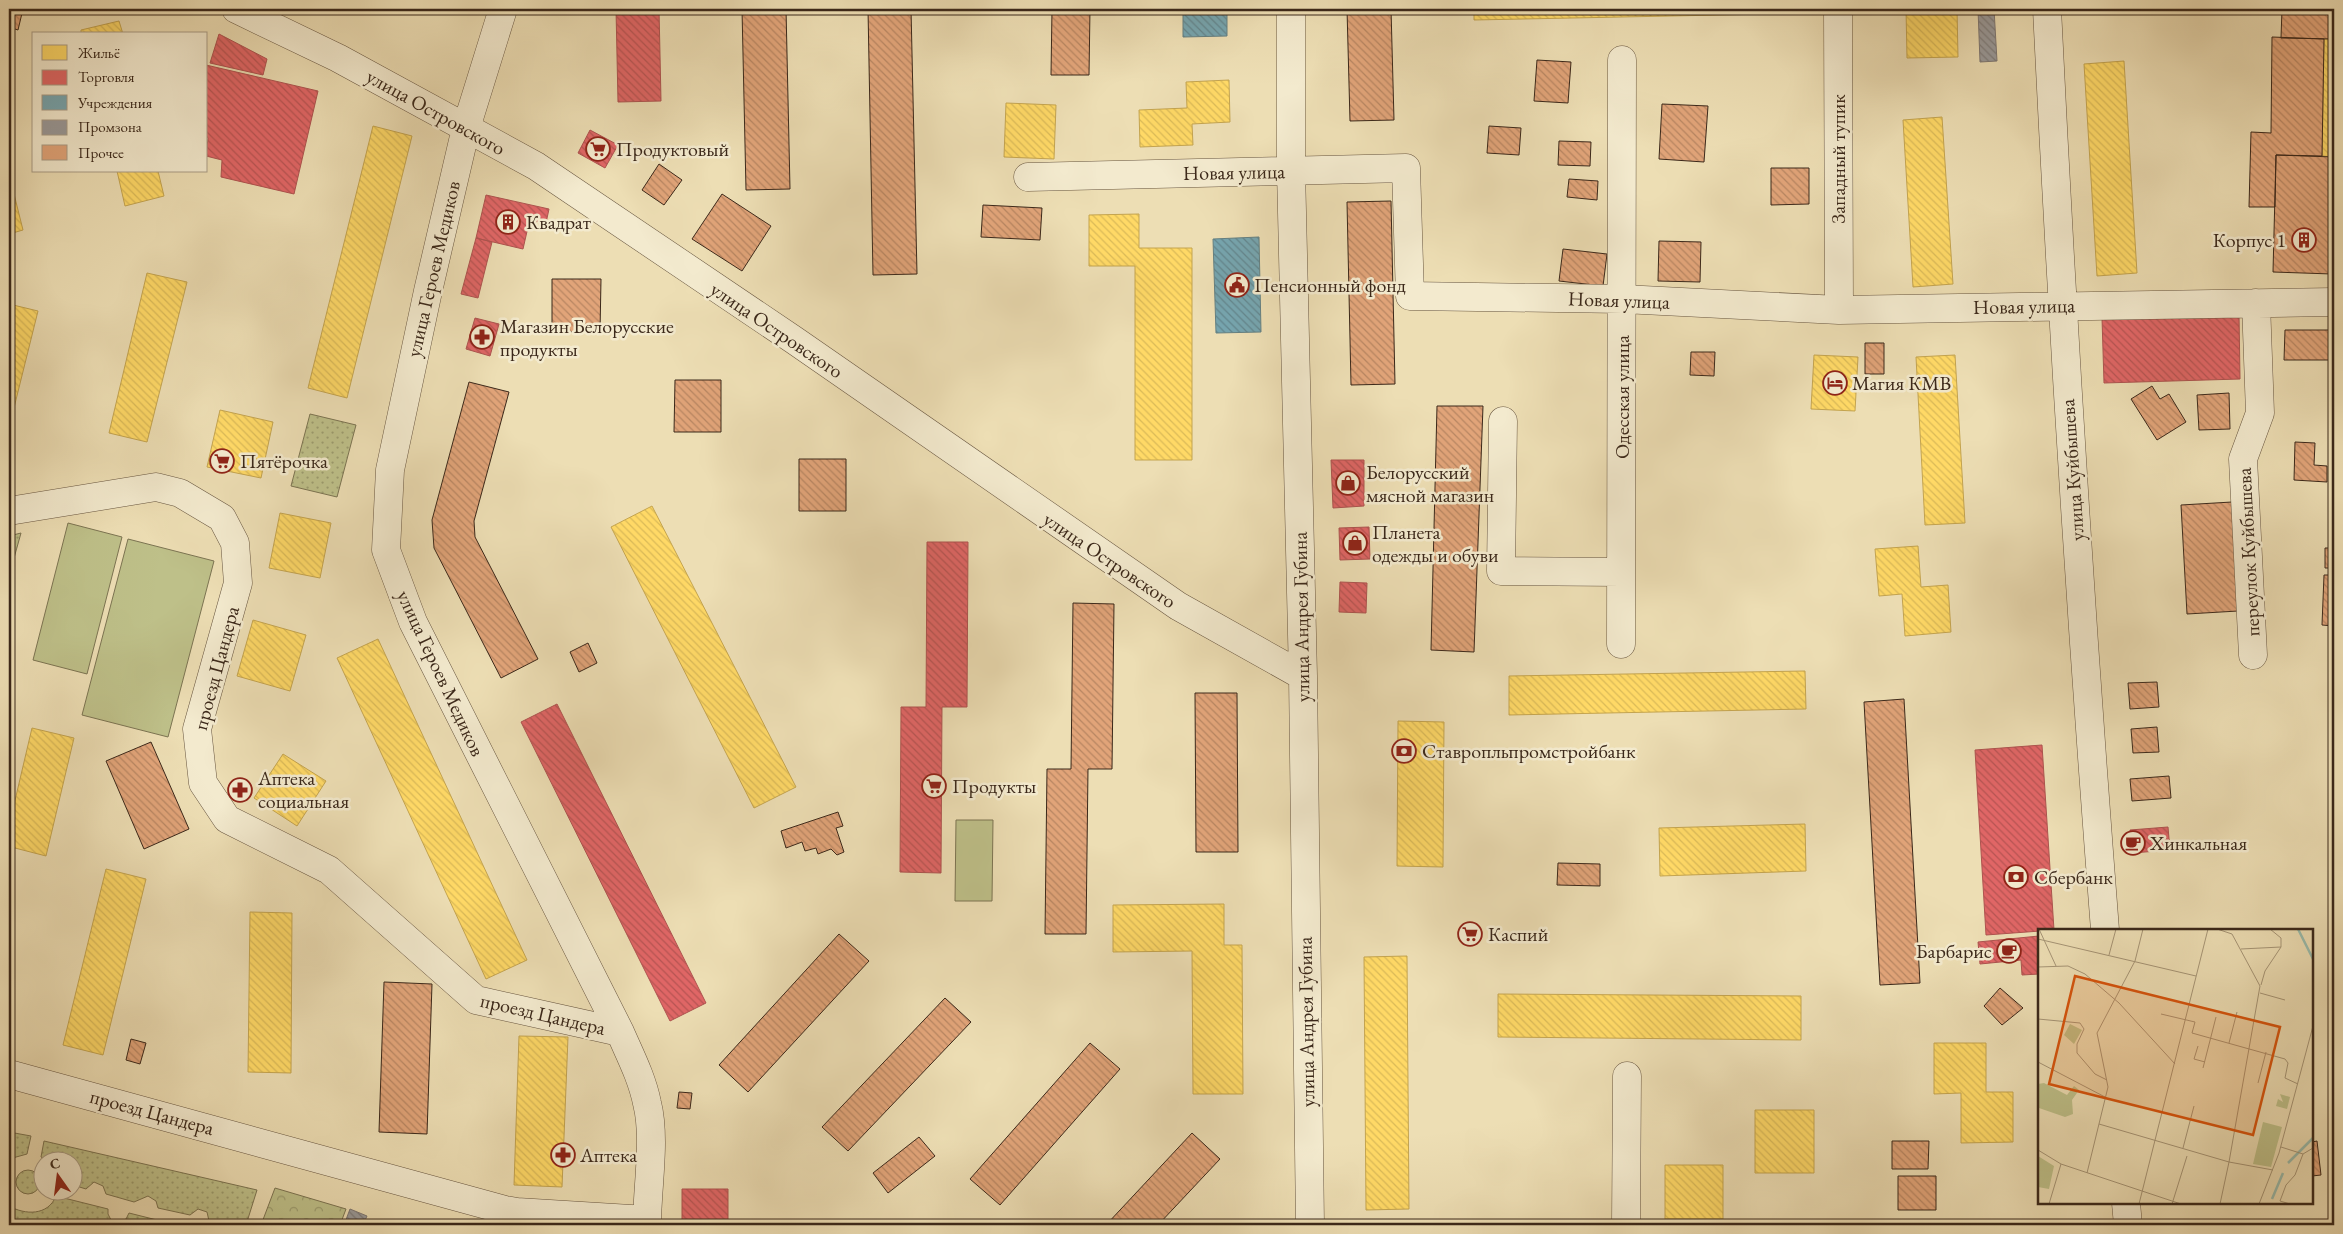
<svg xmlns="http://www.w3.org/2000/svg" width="2343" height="1234" font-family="'EB Garamond',serif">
<defs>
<pattern id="green-dots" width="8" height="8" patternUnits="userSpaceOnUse" patternTransform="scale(1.25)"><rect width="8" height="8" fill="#bec089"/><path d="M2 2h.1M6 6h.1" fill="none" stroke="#9c9c6f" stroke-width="1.8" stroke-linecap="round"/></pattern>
<pattern id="forest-crowns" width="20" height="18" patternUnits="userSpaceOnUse" patternTransform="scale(1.25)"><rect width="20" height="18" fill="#bec089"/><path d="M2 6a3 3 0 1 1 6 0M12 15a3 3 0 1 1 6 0" fill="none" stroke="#9c9c6f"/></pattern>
<pattern id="homes-back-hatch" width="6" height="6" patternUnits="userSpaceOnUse" patternTransform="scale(1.25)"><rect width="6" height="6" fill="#ffd966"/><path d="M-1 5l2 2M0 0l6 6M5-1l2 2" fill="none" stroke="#dbba58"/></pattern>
<pattern id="shops-back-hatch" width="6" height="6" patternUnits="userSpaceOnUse" patternTransform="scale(1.25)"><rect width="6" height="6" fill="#e06666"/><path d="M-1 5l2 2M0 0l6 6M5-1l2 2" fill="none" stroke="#b75453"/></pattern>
<pattern id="public-back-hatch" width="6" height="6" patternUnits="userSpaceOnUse" patternTransform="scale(1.25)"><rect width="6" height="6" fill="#76a5af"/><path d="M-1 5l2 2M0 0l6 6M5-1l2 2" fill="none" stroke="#62868e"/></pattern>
<pattern id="industry-back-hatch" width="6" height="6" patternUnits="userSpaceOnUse" patternTransform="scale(1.25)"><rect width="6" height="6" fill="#999"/><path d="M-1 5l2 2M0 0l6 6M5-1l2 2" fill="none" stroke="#7e7d7c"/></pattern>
<pattern id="building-back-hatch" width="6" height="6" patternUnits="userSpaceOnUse" patternTransform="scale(1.25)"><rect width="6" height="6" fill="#e1a479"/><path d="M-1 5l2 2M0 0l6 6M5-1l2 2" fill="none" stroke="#b88662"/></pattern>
</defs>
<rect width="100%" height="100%" fill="#eddeb4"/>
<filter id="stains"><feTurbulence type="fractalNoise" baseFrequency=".004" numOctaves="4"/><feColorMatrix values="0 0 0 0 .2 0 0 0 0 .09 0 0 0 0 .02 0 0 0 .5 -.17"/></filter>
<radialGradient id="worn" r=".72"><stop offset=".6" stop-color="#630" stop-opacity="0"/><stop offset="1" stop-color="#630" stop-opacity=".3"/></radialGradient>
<path fill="url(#green-dots)" stroke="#7c7452" d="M310,414l46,11 -19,72 -46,-11z
M21,533l-12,43v-40z
M9,1132l22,4 -4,18 -18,5z
M44,1141l213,49 -11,35h-19l-18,-4 -2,-9 -9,-3 -8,6 -32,-7 -2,-7 -8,-5 -14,6 -28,-8 -3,-8 -9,-4 -8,7 -13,-4 -1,-23 -24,-1 -7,-4z
M16 1182a12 12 0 1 1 24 0a12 12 0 1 1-24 0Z
M56,1196l52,13v5l3,6 8,3 7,-4 3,-6 48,12h-168v-19c16,9 39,10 47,-10z"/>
<path fill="url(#forest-crowns)" stroke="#7c7452" d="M275,1188l71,21 -6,16h-79z"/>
<path fill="#bec089" stroke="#7c7452" d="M68,523l54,14 -35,137 -54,-14z
M128,539l86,22 -46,176 -86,-22z
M956,820h37l-1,81h-37z"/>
<path fill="url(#homes-back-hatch)" stroke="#c4a44f" d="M1474,9h345v4l-345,7z
M1906,9h51l1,48 -51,1z
M119,21l4,13h-42v-4z
M2324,39h10v118l-12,-1z
M2124,61l13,212 -40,3 -13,-212z
M1229,80l1,42 -38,2 1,21 -53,2 -1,-37 48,-2 -1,-26z
M1006,103l50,2 -2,54 -50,-2z
M1942,117l11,167 -40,3 -10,-167z
M373,126l39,10 -65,262 -39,-10z
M117,171h41l6,25 -39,10z
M9,174l14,56 -14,4z
M1139,214v34h53v212h-57v-194h-46v-51z
M147,273l40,9 -40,160 -38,-9z
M9,304l29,7 -29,117z
M1814,355l44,2 -3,54 -44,-2z
M1955,355l10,168 -40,2 -9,-168z
M220,410l53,12 -12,56 -54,-11z
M652,506l144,281 -42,21 -143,-281z
M280,513l51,10 -11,55 -51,-10z
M1918,546l3,41 27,-2 3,47 -46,4 -3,-42 -23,2 -4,-47z
M253,620l53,15 -16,56 -53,-15z
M378,639l149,321 -41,19 -149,-321z
M1805,671l1,38 -297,6v-39z
M1398,721l46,1 -1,145 -46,-1z
M32,728l42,10 -28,118 -35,-9 -2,11v-32z
M283,754l43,27 -29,45 -43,-28z
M1805,824l1,47 -146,5 -1,-48z
M106,869l40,10 -43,176 -40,-10z
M1224,904v41h18l1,149h-50l-1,-143 -79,1v-47z
M250,912l42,1 -1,160 -43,-1z
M1407,956l2,253 -43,1 -2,-253z
M1498,994l303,2v44l-303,-3z
M519,1036l49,1 -6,150 -48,-2z
M1934,1043h52v49h27v50l-52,1v-50l-27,1z
M1755,1110h59v63h-59z
M1665,1165h58v54h-58z"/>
<path fill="url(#shops-back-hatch)" stroke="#ae534f" d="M616,9h43l2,92 -43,1z
M219,34l48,25 -4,16 -53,-12z
M206,65l112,26 -24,103 -73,-17 1,-17 -16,-4 2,-18 -2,-3z
M590,130l28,15 -13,23 -27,-15z
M486,195l63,14 -3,14 -10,-2 -1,7 -7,-1 -5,22 -47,-11z
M476,238l16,4 -14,56 -17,-4z
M2239,314l1,65 -136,4 -2,-65z
M475,318l24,6 -9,32 -24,-7z
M1331,460h33v46l-31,2z
M1369,527l1,32 -30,1 -1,-32z
M927,542h41l-1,165h-25l-1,166 -41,-1 1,-165h25z
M1340,582l27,1 -1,30 -27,-1z
M557,704l149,299 -36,18 -149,-299z
M2042,745l12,185 -68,5 -11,-185z
M2168,827l2,23 -38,3 -2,-23z
M2039,936v38l-17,1 -1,-15 -41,4 -2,-22z
M682,1189h46v36h-46z"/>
<path fill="url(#public-back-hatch)" stroke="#648082" d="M1183,9h44v27l-44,1z
M1259,237l2,95 -45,1 -3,-94z"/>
<path fill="url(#industry-back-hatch)" stroke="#7d7773" d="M1978,9h16l3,52 -17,1z
M350,1209l17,7 -4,9h-19z"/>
<path fill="url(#building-back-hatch)" stroke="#3b281a" d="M9,9h14l-5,21 -9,-3z
M742,9h44l4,180 -44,1z
M868,9h43l6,265 -44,1z
M1052,9h38l-1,66h-38z
M1347,9h44l3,111 -44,1z
M2282,9h52v30l-53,-1z
M2272,37l52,2 -2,117 -46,-1 -1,52h-26l2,-75 20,1z
M1537,60l34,2 -3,41 -34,-2z
M1662,104l46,2 -4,56 -45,-3z
M1489,126l32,2 -2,27 -32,-2z
M1559,141l32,1 -1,24 -32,-1z
M2276,155l58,2 -2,117 -59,-2z
M659,164l23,16 -18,25 -22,-15z
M1771,168h38v36l-38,1z
M1569,179l29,2 -1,19 -30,-3z
M722,194l49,32 -29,45 -50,-32z
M1391,201l4,183 -44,1 -4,-183z
M983,205l59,3 -2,32 -59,-3z
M1659,241l42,1 -1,40 -42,-1z
M1563,249l44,5 -4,32 -44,-5z
M552,279h49l-1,53h-48z
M2285,330h49v30h-50z
M1865,343h19v31h-19z
M1691,352h24l-1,24 -24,-1z
M675,380h46v52h-47z
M469,382l40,10 -35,129 1,16 63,122 -37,19 -67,-130 -2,-28z
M2152,386l8,13 9,-5 17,28 -29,18 -26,-41z
M2229,393l1,36 -31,1 -2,-35z
M1437,406h46l-9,246 -43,-2z
M2295,442l20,1 -1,22 13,1v16l-33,-2z
M799,459h47v52h-47z
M2232,502l6,109 -51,3 -6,-109z
M2325,548h9v20h-9z
M2324,575h10v51l-12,-1z
M1073,603l41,1 -2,165h-24l-2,165h-41l2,-165h24z
M588,643l9,20 -18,9 -9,-20z
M2157,682l2,25 -29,2 -2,-26z
M1195,693h42l1,159h-42z
M1904,699l16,284 -40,2 -16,-283z
M2157,727l2,25 -26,1 -2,-24z
M151,742l38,87 -45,20 -38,-88z
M2169,776l2,22 -39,3 -2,-22z
M838,812l5,14 -7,2 8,24 -7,3 -6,-6 -13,5 -2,-6 -11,3 -3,-9 -16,6 -5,-17z
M1558,863l42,1v22l-43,-1z
M839,934l30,27 -121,131 -29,-27z
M384,982l48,2 -5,150 -48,-2z
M2000,988l23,20 -21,17 -18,-19z
M945,998l26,24 -123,129 -26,-24z
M131,1039l15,4 -6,21 -14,-4z
M1090,1043l30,26 -120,136 -30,-26z
M679,1092l13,1 -2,16 -13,-1z
M1192,1133l28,26 -62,66h-52z
M919,1137l16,19 -47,37 -15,-20z
M1892,1141h37l-1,28h-36z
M2317,1141l4,34 -9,1v-34z
M1898,1176h38v34h-38z"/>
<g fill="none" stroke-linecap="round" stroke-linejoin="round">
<g stroke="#685640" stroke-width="29">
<path id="minor" d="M236,9l102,49 198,108 258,174 384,266 125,70
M503,9l-37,119 -38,163 -38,179 -4,80 27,72 207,410c10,23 22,46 27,71 9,35 0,85 0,122
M1291,9v161l12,506 7,549
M1838,9l1,301
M2047,9c15,307 34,614 58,921
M1028,177l378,-9 4,128 213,3 216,11 495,-8
M1503,421l-2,150 120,1
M9,511l147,-24 24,6 42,25 13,25 3,40 -41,146 6,54 24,36 102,51 147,130 144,32
M1621,644l1,-584
M2253,655l-10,-196 17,-46 -4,-110
M9,1074l496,136 12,2 130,8
M2126,1203l2,22
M1626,1225l1,-149"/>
</g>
<use href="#minor" stroke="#f3eace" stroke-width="28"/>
</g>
<defs>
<g id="supermarket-ring" transform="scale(1.25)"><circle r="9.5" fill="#f3eace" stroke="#8f2418" stroke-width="1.5"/><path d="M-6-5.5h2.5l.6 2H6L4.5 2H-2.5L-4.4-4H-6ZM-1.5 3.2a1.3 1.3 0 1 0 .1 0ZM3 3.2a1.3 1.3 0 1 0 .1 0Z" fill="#8f2418"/></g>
<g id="building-ring" transform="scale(1.25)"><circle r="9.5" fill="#f3eace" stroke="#8f2418" stroke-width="1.5"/><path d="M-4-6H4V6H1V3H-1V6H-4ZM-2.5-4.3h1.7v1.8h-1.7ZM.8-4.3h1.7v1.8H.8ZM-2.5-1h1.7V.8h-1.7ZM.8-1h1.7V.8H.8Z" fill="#8f2418"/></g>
<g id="civic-ring" transform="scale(1.25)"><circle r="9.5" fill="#f3eace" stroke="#8f2418" stroke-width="1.5"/><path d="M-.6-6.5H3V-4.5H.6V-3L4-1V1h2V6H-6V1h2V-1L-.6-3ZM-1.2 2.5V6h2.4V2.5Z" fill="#8f2418"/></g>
<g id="pharmacy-ring" transform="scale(1.25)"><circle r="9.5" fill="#f3eace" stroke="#8f2418" stroke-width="1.5"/><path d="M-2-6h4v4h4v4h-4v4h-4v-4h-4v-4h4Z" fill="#8f2418"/></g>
<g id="hotel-ring" transform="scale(1.25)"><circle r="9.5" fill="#f3eace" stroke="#8f2418" stroke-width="1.5"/><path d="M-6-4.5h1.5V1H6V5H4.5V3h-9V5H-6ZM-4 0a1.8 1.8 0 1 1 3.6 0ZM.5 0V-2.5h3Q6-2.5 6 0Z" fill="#8f2418"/></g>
<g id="shop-ring" transform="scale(1.25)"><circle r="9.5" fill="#f3eace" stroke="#8f2418" stroke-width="1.5"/><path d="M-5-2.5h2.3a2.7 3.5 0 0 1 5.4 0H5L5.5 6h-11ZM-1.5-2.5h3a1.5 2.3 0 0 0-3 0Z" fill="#8f2418"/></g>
<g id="bank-ring" transform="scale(1.25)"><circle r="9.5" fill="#f3eace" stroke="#8f2418" stroke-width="1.5"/><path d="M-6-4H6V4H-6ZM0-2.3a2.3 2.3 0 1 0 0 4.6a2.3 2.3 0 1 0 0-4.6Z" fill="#8f2418"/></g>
<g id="cafe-ring" transform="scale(1.25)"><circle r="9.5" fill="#f3eace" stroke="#8f2418" stroke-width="1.5"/><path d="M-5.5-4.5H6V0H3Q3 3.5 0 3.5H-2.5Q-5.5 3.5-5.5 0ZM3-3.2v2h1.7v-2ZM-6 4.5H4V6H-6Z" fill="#8f2418"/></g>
</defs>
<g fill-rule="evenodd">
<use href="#supermarket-ring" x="598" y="149"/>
<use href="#building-ring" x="508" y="222"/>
<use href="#building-ring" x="2304" y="240"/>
<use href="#civic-ring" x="1237" y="285"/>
<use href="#pharmacy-ring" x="482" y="337"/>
<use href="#hotel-ring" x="1835" y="383"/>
<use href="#supermarket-ring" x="222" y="461"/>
<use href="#shop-ring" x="1348" y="483"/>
<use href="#shop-ring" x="1355" y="543"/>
<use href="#bank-ring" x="1404" y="751"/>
<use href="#supermarket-ring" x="934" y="786"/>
<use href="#pharmacy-ring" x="240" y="790"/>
<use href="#cafe-ring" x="2133" y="843"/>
<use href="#bank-ring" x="2016" y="877"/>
<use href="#supermarket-ring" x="1470" y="934"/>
<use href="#cafe-ring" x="2009" y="951"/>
<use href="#pharmacy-ring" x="563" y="1155"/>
</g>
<g text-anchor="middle" stroke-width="5" stroke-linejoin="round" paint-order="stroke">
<g font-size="20" fill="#3b281a" stroke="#f3eace">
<text transform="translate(436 112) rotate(29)" y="7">улица Островского</text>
<text transform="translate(1838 159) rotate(-90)" y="7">Западный тупик</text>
<text transform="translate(1234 172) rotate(-1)" y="7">Новая улица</text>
<text transform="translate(433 269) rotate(-77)" y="7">улица Героев Медиков</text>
<text transform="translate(1619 300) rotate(2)" y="7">Новая улица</text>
<text transform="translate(2024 306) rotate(-1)" y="7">Новая улица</text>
<text transform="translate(777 330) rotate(34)" y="7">улица Островского</text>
<text transform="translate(1622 397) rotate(-90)" y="7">Одесская улица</text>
<text transform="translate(2072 470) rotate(-94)" y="7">улица Куйбышева</text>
<text transform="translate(2248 552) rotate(-93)" y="7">переулок Куйбышева</text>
<text transform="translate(1110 560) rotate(34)" y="7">улица Островского</text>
<text transform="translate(1301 617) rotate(-91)" y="7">улица Андрея Губина</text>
<text transform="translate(216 668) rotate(-75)" y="7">проезд Цандера</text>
<text transform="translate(441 673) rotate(65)" y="7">улица Героев Медиков</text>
<text transform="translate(543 1014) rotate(13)" y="7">проезд Цандера</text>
<text transform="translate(1306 1022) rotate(-91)" y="7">улица Андрея Губина</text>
<text transform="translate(152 1112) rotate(15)" y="7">проезд Цандера</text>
</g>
<g font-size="20" fill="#3b281a" stroke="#f3eace" text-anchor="start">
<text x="616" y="156">Продуктовый</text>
<text x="526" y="229">Квадрат</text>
<text x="2286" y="247" text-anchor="end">Корпус 1</text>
<text x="1254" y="292">Пенсионный фонд</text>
<text x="500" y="333">Магазин Белорусские<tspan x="500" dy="23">продукты</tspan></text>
<text x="1852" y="390">Магия КМВ</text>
<text x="240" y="468">Пятёрочка</text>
<text x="1366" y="479">Белорусский<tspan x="1366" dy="23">мясной магазин</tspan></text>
<text x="1372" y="539">Планета<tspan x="1372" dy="23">одежды и обуви</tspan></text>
<text x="1422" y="758">Ставропльпромстройбанк</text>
<text x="258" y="785">Аптека<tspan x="258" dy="23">социальная</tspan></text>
<text x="952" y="793">Продукты</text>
<text x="2150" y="850">Хинкальная</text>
<text x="2034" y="884">Сбербанк</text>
<text x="1488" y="941">Каспий</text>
<text x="1992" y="958" text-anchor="end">Барбарис</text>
<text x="580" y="1162">Аптека</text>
</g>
</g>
<g transform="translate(2038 929)">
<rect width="275" height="275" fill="#eddeb4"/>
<path d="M242,165l10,3 -3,12 -11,-3 2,-7 5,3zM225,193l19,5 -11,40 -18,-3zM0,227l16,10 -5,23 -11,-2z" fill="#bec089"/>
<path d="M6,154l23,12 7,-9 5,4 -7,10 1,14 -8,3 -26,-9 -1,-24z" fill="#bec089"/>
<path d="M32,95l12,6 -8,14 -10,-9z" fill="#bec089"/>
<path fill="none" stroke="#99bcad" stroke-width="2.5" d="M260,0l15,30M250,234l25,-25M234,270l11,-26"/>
<path fill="none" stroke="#a69576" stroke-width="1" d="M1,0l17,37M0,10l158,37M203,20l40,-2M71,26l7,-26M0,38l30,-1 17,8 34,29 56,61M223,56l4,-14 16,-24v-9l-11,-9M222,64l25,7M123,85l34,8 -3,11 93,26 3,4 -3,15 13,6M0,90l42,4 4,6 -7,15v9l18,21 12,6M191,114l8,-31M160,117l-4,13 11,3M0,133l67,35M165,139l13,-51M220,154l8,-31M61,195l130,38 31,-176 -28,-52 -15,-5M243,218l22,7M145,219l11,-42M0,221l23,14 -12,40M23,235l120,40M49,244l21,-86 -11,-54 38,-72 8,-32M101,275l69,-275M134,275l15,-48M182,275l9,-42 44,8M221,275l20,-51 34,-127M252,275l-10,-3 6,-16 9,-10 8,-21 10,-6"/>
<path fill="#d7540d" fill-opacity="0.15" stroke="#d7540d" stroke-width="2.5" d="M37,47l205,51 -27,108 -204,-51z"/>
<rect width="275" height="275" fill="none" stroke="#3b281a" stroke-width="2.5"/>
</g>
<rect width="2343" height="1234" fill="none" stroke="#eddeb4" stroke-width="30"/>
<rect x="10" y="10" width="2323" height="1214" fill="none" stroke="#3b281a" stroke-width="2.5"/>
<rect x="15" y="15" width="2313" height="1204" fill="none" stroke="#3b281a"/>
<rect x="32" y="32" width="175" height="140" fill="#f3eace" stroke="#a99c86"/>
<rect x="42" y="45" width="25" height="15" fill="#ffd966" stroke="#a99c86"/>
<text x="78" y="58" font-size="15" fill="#3b281a">Жильё</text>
<rect x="42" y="70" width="25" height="15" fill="#e06666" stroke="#a99c86"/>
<text x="78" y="82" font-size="15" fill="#3b281a">Торговля</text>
<rect x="42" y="95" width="25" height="15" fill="#76a5af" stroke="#a99c86"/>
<text x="78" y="108" font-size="15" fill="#3b281a">Учреждения</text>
<rect x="42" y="120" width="25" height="15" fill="#999999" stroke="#a99c86"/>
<text x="78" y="132" font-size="15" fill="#3b281a">Промзона</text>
<rect x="42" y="145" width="25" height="15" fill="#e1a479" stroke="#a99c86"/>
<text x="78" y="158" font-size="15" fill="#3b281a">Прочее</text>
<g transform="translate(58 1176) rotate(346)"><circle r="24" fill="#f3eace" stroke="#a99c86"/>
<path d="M0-4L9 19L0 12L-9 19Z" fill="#8f2418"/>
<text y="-8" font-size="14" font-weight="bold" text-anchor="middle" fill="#3b281a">С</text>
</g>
<rect width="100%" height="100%" filter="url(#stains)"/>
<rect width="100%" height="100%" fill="url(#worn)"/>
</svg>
